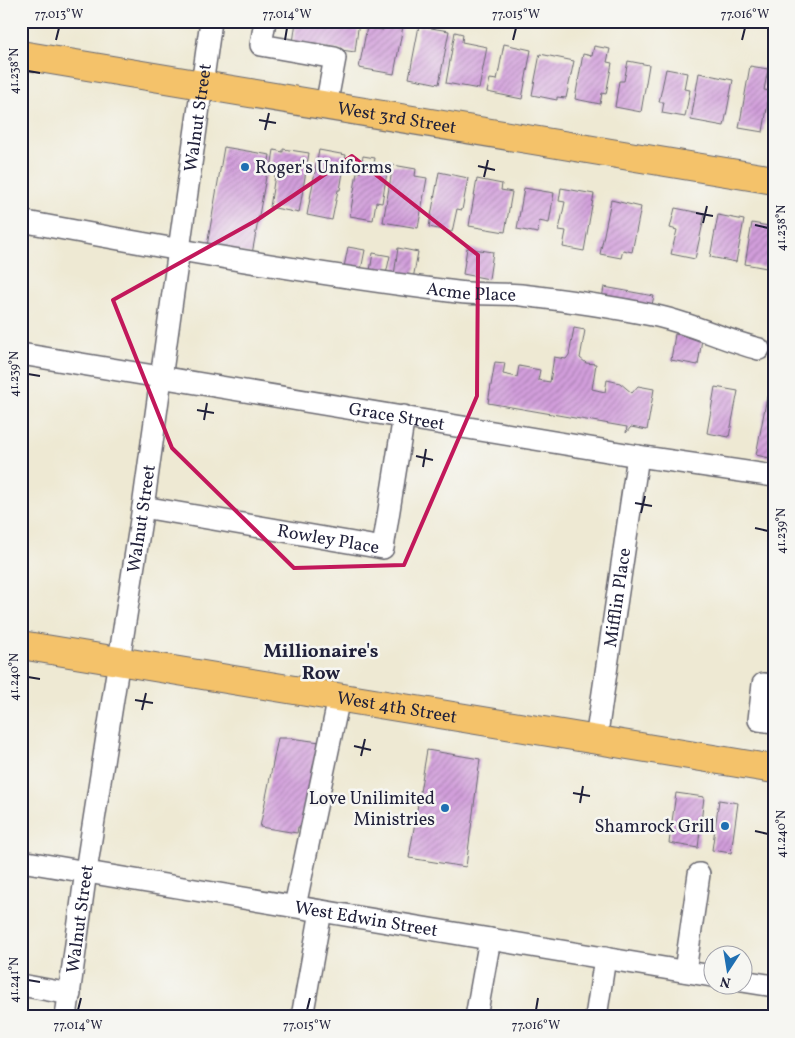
<svg xmlns="http://www.w3.org/2000/svg" width="795" height="1038" font-family="Vollkorn,serif">
<defs>
<pattern id="building-hatch" width="6" height="6" patternUnits="userSpaceOnUse" patternTransform="scale(1.25)"><rect width="6" height="6" fill="#d29edb"/><path d="M-1 1l2-2M0 6l6-6M5 7l2-2" fill="none" stroke="#aa80b3"/></pattern>
</defs>
<rect width="100%" height="100%" fill="#f6f6f2"/>
<filter id="ink" filterUnits="userSpaceOnUse"><feTurbulence type="fractalNoise" baseFrequency=".02" numOctaves="2"/><feDisplacementMap in="SourceGraphic" scale="10" xChannelSelector="R" yChannelSelector="G"/><feConvolveMatrix kernelMatrix="1 2 1 2 8 2 1 2 1" color-interpolation-filters="sRGB"/></filter>
<filter id="wash" filterUnits="userSpaceOnUse"><feTurbulence type="fractalNoise" baseFrequency=".0096" numOctaves="4" result="noise"/><feDisplacementMap in="SourceGraphic" scale="20" xChannelSelector="R" yChannelSelector="G"/><feGaussianBlur stdDeviation="1.12" result="paint"/><feColorMatrix in="noise" values="0 0 0 0 0 0 0 0 0 0 0 0 0 0 0 0 0 1.4 0 .05"/><feComposite in="paint" operator="in"/></filter>
<g filter="url(#wash)">
<rect width="100%" height="100%" fill="#eee9d3"/>
<g id="blocks">
<path fill="url(#building-hatch)" d="M296,21h63l-4,31 -62,-9z
M384,21h20l-10,53 -35,-6 8,-41 16,3z
M419,26l30,5 -10,53 -30,-6z
M455,32l8,2 -1,8 25,5 -8,42 -33,-6z
M504,44l27,6 -9,49 -35,-7 3,-13 7,1z
M594,46l16,3 -3,13 5,1 -6,31 -4,-1 -2,11 -25,-5 8,-45 9,2z
M540,54l34,7 -8,37 -9,-1v3l-25,-5z
M628,61l21,4 -8,47 -26,-5 4,-26h5z
M750,66l18,3 -4,21 6,1 -7,41 -24,-4z
M666,69l21,4 -3,16 6,1 -5,27 -23,-4 2,-11h-5z
M699,73l34,7 -9,46 -33,-6z
M224,147l46,8 -18,99 -45,-8z
M283,149l26,4 -10,60 -29,-6 6,-38 -5,-1 3,-18 9,2z
M319,150l27,5 -6,35h-2l-6,30 -25,-5z
M363,156l12,2 -1,6 14,2 -6,37 -6,-1 -3,18 -23,-4 7,-44h3z
M393,165l23,4 -1,7 12,2 -9,50 -35,-6z
M439,172l29,6 -6,32 -5,-1 -5,23 -23,-5z
M477,179l25,5 -1,6 11,2 -7,40 -36,-6z
M524,188l30,5 -5,30 -10,-2 -1,12 -21,-4z
M561,188l33,6 -10,57 -21,-4 3,-16 -7,-1 6,-28 -6,-1z
M611,200l30,7 -9,45 -9,-2 -2,8 -21,-4z
M675,208l30,6 -10,45 -24,-5 6,-24 -7,-2z
M718,215l26,5 -8,42 -26,-5z
M752,223l22,4v33l-2,9 -27,-5z
M348,247l17,3 -4,20 -17,-3z
M398,248l20,4 -5,27 -19,-4z
M467,248l26,4 -4,27 -26,-5z
M373,253l17,3 -4,18 -16,-3z
M604,287l50,9 -4,17 -49,-9z
M574,328l11,2 -5,28 6,5 10,1 -4,25 13,3 2,-12 13,3 12,10 6,-7 16,3 -7,41 -16,-3 -5,6 1,-6 -139,-24 7,-41 10,1 -2,11 14,3 2,-11 21,4 -2,10 12,2 4,-25 12,2 3,-4z
M675,334l27,5 -4,26 -27,-5z
M715,387l23,4 -9,46 -22,-4z
M767,397l7,1v61l-18,-4z
M278,738h12l30,4 -13,85h-9l-1,6 -37,-6z
M427,750l53,9 -14,108 -57,-9z
M676,793l28,4 -6,51 -29,-5z
M719,800l19,3 -7,50 -19,-3z"/>
</g>
</g>
<g filter="url(#ink)">
<use href="#blocks" fill-opacity="0" stroke="#696870" stroke-width="1"/>
<g fill="none" stroke-linecap="round" stroke-linejoin="round">
<g stroke="#696870" stroke-width="24">
<g id="minor">
<path d="M265,21l-4,24 74,13 -9,48"/>
<path id="s1" d="M21,221c145,27 290,53 436,71 21,3 43,1 64,3 44,5 87,11 131,20 37,7 71,25 107,34"/>
<path id="s2" d="M21,354l617,102 136,20"/>
<path id="s3" d="M143,507l240,41 21,-132"/>
<path d="M774,685l-11,-1 -4,36 15,2"/>
<path id="s4" d="M596,740l42,-284"/>
<path id="s5" d="M21,861l691,115"/>
<path d="M295,906l44,-208"/>
<path d="M685,971l14,-97"/>
<path d="M742,981l32,5"/>
<path d="M21,985l49,9"/>
<path id="s6" d="M66,1017l20,-146 57,-364 68,-486"/>
<path d="M302,1017l19,-106"/>
<path d="M476,1017l14,-78"/>
<path d="M596,1017l9,-59"/>
</g>
</g>
<g stroke="#696870" stroke-width="30">
<g id="major">
<path id="s7" d="M21,55l753,125"/>
<path id="s8" d="M21,645l753,124"/>
</g>
</g>
<use href="#minor" stroke="#fff" stroke-width="21"/>
<use href="#major" stroke="#f4c26a" stroke-width="28"/>
</g>
</g>
<path fill="none" stroke="#c2185b" stroke-width="4" stroke-linejoin="round" d="M352,156l126,99 -1,141 -73,169 -110,3 -122,-120 -59,-148 144,-80z"/>
<path fill="none" stroke="#22223b" stroke-width="2" d="M56,40l3,-12M285,40l2,-12M513,40l3,-12M742,40l3,-12M28,71l12,2M259,120l17,3M265,130l4,-17M478,166l17,4M484,177l4,-17M696,213l17,3M703,223l4,-17M755,225l13,3M28,374l12,2M197,410l17,3M204,420l3,-17M416,456l17,4M423,467l3,-18M635,503l17,3M641,513l4,-17M755,528l13,3M28,677l12,2M135,700l18,3M142,710l4,-17M354,746l17,4M361,756l4,-17M573,793l17,3M580,803l3,-17M755,831l13,3M28,980l12,2M78,1010l3,-12M307,1010l3,-12M536,1010l2,-12"/>
<g fill="#1f6fb2" stroke="#f6f6f2" stroke-width="2">
<circle cx="245" cy="167" r="5"/>
<circle cx="445" cy="808" r="5"/>
<circle cx="725" cy="826" r="5"/>
</g>
<g text-anchor="middle" stroke-width="5" stroke-linejoin="round" paint-order="stroke">
<g font-size="18" fill="#22223b" stroke="#f6f6f2">
<text dy="6" stroke="none"><textPath href="#s6" startOffset="909">Walnut Street</textPath></text>
<text dy="6" stroke="none"><textPath href="#s7" startOffset="381">West 3rd Street</textPath></text>
<text dy="6" stroke="none"><textPath href="#s1" startOffset="456">Acme Place</textPath></text>
<text dy="6" stroke="none"><textPath href="#s2" startOffset="381">Grace Street</textPath></text>
<text dy="6" stroke="none"><textPath href="#s6" startOffset="504">Walnut Street</textPath></text>
<text dy="6" stroke="none"><textPath href="#s3" startOffset="188">Rowley Place</textPath></text>
<text dy="6" stroke="none"><textPath href="#s4" startOffset="144">Mifflin Place</textPath></text>
<text dy="6" stroke="none"><textPath href="#s8" startOffset="381">West 4th Street</textPath></text>
<text dy="6" stroke="none"><textPath href="#s5" startOffset="350">West Edwin Street</textPath></text>
<text dy="6" stroke="none"><textPath href="#s6" startOffset="99">Walnut Street</textPath></text>
</g>
<g font-size="18" fill="#22223b" stroke="#f6f6f2" text-anchor="end">
<text x="255" y="173" text-anchor="start">Roger's Uniforms</text>
<text x="435" y="804">Love Unilimited<tspan x="435" dy="21">Ministries</tspan></text>
<text x="715" y="832">Shamrock Grill</text>
</g>
<g font-size="19" font-weight="bold" fill="#22223b" stroke="#f6f6f2">
<text x="321" y="657">Millionaire's<tspan x="321" dy="22">Row</tspan></text>
</g>
</g>
<rect width="795" height="1038" fill="none" stroke="#f6f6f2" stroke-width="55"/>
<g transform="translate(728 970) rotate(192)"><circle r="24" fill="#f6f6f2" stroke="#a1a1a9"/>
<path d="M0-4L9 19L0 12L-9 19Z" fill="#1f6fb2"/>
<text y="-8" font-size="14" font-weight="bold" text-anchor="middle" fill="#22223b">N</text>
</g>
<rect x="28" y="28" width="740" height="982" fill="none" stroke="#22223b" stroke-width="2"/>
<g font-size="12" text-anchor="middle" fill="#22223b">
<text x="59" y="18">77.013°W</text>
<text x="287" y="18">77.014°W</text>
<text x="516" y="18">77.015°W</text>
<text x="745" y="18">77.016°W</text>
<text transform="translate(14 71) rotate(-90)" y="4">41.238°N</text>
<text transform="translate(781 228) rotate(-90)" y="4">41.238°N</text>
<text transform="translate(14 374) rotate(-90)" y="4">41.239°N</text>
<text transform="translate(781 531) rotate(-90)" y="4">41.239°N</text>
<text transform="translate(14 677) rotate(-90)" y="4">41.240°N</text>
<text transform="translate(781 834) rotate(-90)" y="4">41.240°N</text>
<text transform="translate(14 980) rotate(-90)" y="4">41.241°N</text>
<text x="78" y="1029">77.014°W</text>
<text x="307" y="1029">77.015°W</text>
<text x="536" y="1029">77.016°W</text>
</g>
</svg>
